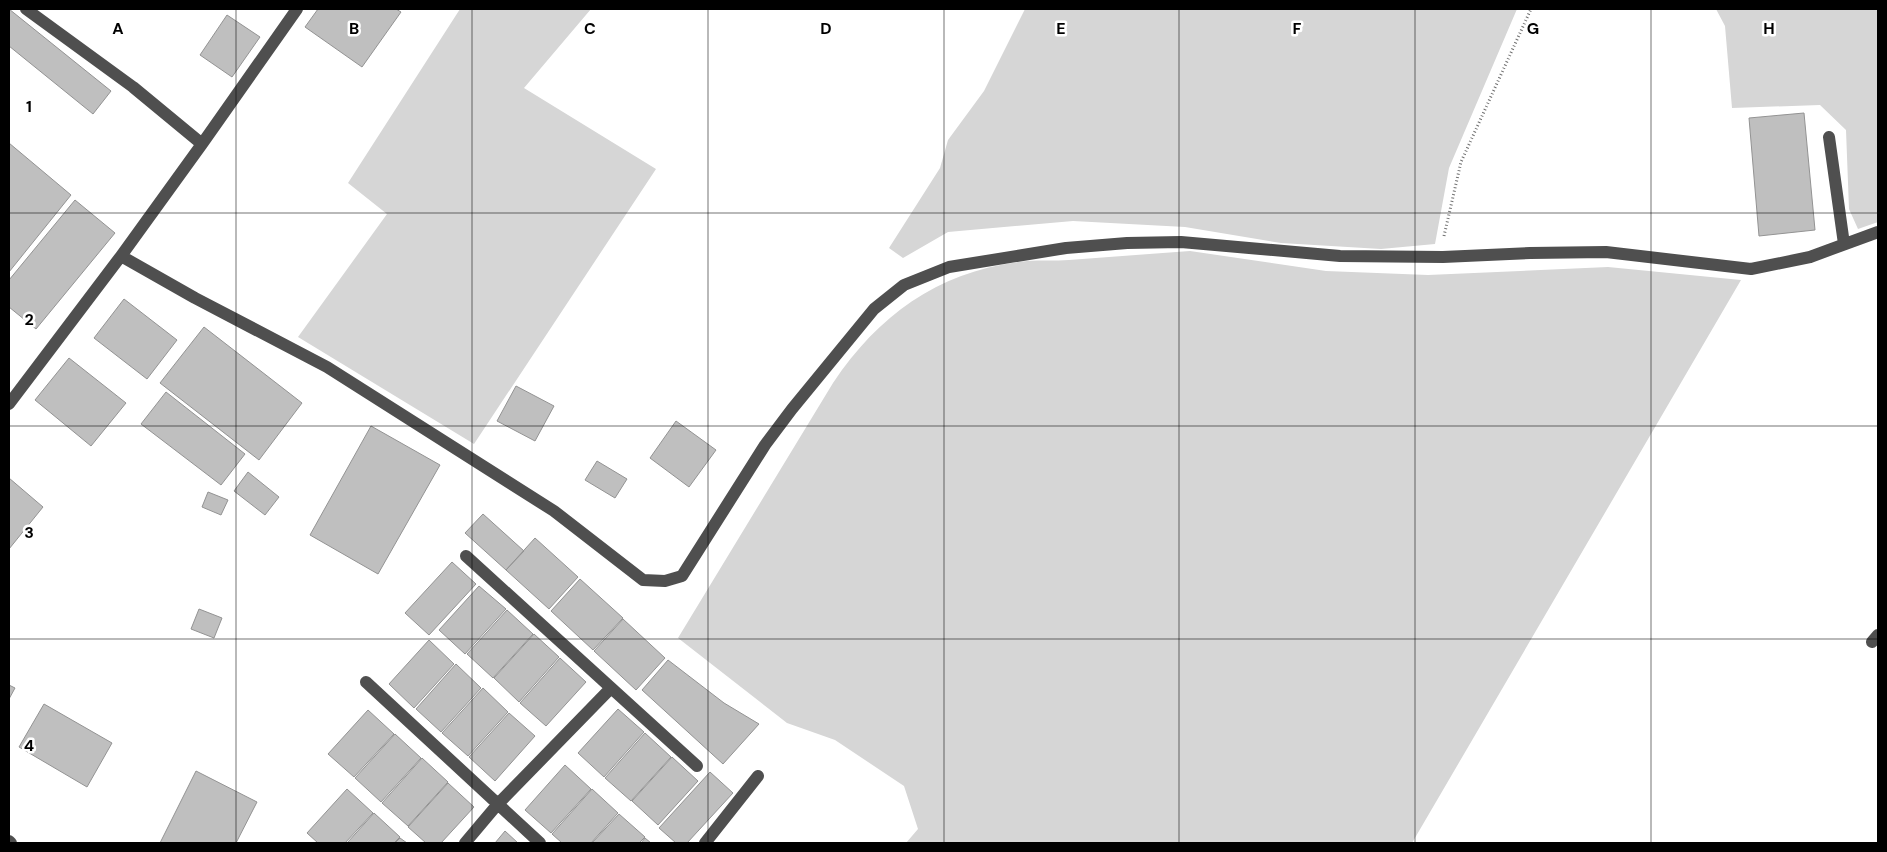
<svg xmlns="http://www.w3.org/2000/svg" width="1887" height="852" font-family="'DM Sans',sans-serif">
<rect width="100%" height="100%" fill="#fff"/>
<path fill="#d6d6d6" d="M460,9h131l-67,79 132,81 -182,275 -176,-107 89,-123 -39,-31z
M1025,9h492l-68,159 -14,76 -54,5 -100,-6 -96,-16 -112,-6 -125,11 -45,26 -14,-10 51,-80 8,-28 36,-49z
M1716,9h162v213l-20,7 -9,-20 -3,-79 -26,-25 -88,3 -7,-82z
M1190,251l136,20 102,4 180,-8 133,13 -329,563h-506l12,-14 -14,-43 -69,-46 -48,-17 -109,-85 155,-255c47,-70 108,-113 194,-122 14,-1 28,0 42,-1 40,-3 80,-6 121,-9z"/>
<path fill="#bfbfbf" stroke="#939393" d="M9,9l102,82 -18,23 -84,-68z
M318,9h78l5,3 -39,55 -57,-40z
M227,15l33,22 -28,40 -32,-22z
M1804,113l11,117 -56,6 -10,-118z
M9,143l62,52 -62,77z
M75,200l40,33 -79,96 -27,-22v-27z
M124,299l53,41 -30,39 -53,-41z
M204,327l98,76 -43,57 -99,-77z
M69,358l57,45 -35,43 -56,-46z
M516,386l38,20 -19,35 -38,-20z
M166,392l79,62 -24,31 -80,-61z
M676,421l40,29 -27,37 -39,-29z
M371,426l69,39 -62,109 -68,-39z
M597,461l30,18 -12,19 -30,-18z
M248,472l31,25 -14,18 -31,-24z
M9,478l34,29 -34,42z
M208,492l20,8 -7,15 -19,-8z
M483,514l41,37 -18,19 -41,-37z
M535,538l43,39 -29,32 -43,-39z
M452,562l24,22 -47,51 -24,-22z
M580,579l43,39 -30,32 -42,-39z
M479,586l27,23 -41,45 -26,-24z
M199,609l23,9 -8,20 -23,-9z
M507,610l26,24 -40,44 -26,-24z
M623,619l42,39 -29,32 -42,-39z
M534,634l25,23 -40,45 -25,-24z
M429,640l25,24 -40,44 -25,-24z
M560,658l26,24 -40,44 -26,-23z
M668,660l56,43 35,21 -36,40 -81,-74z
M456,664l25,24 -40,44 -25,-23z
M9,685l6,3 -6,11z
M483,688l25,24 -40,44 -26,-23z
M44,704l68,39 -25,44 -68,-40z
M618,709l26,23 -40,45 -26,-24z
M368,710l26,24 -40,43 -26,-23z
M509,713l26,23 -40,45 -26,-24z
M645,733l26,24 -40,44 -26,-23z
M395,734l26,24 -40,44 -26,-24z
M672,757l26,24 -40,44 -26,-24z
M422,758l26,24 -40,44 -26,-23z
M565,765l26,24 -40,44 -26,-23z
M196,771l61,31 -21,41h-76z
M710,772l23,21 -46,50h-11l-17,-15z
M448,783l26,24 -33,36h-15l-18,-16z
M347,789l26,24 -28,30h-27l-11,-10z
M592,789l26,24 -27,30h-29l-10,-9z
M374,813l26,24 -6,6h-47z
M619,814l26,23 -6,6h-47z
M505,831l13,12h-23z
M400,838l7,5h-12z
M645,838l6,5h-10z"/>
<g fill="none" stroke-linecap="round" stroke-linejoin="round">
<path stroke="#717171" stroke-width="3" stroke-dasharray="1 2.5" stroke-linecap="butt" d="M1444,236l17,-74 70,-153"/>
<path stroke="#4f4f4f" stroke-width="12" d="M26,9l107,78 69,57
M1829,137l15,107
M121,256l74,42 132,69 227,144 89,69 22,1 17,-5 83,-131 27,-36 82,-100 30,-24 45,-18 117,-19 61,-5 54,-1 159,14 103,1 87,-4 76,-1 145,17 59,-12 68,-25
M9,404l112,-148 81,-112 95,-135
M466,556l231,210
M1872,642l6,-7
M366,682l174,161
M9,841l2,2
M465,843l32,-38 114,-117
M705,843l53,-67"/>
</g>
<path fill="none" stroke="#000" stroke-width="1" stroke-opacity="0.55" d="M236,9v834M472,9v834M708,9v834M944,9v834M1179,9v834M1415,9v834M1651,9v834M9,213h1869M9,426h1869M9,639h1869"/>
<g font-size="16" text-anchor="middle" font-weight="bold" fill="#000" stroke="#fff" stroke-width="5" stroke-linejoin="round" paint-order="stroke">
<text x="118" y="34">A</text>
<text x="354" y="34">B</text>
<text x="590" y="34">C</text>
<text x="826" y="34">D</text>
<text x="1061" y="34">E</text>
<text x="1297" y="34">F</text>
<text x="1533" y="34">G</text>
<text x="1769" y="34">H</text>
<text x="29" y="112">1</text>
<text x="29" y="325">2</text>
<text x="29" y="538">3</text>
<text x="29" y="751">4</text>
</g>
<rect width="1887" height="852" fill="none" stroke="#000000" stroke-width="20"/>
</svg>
